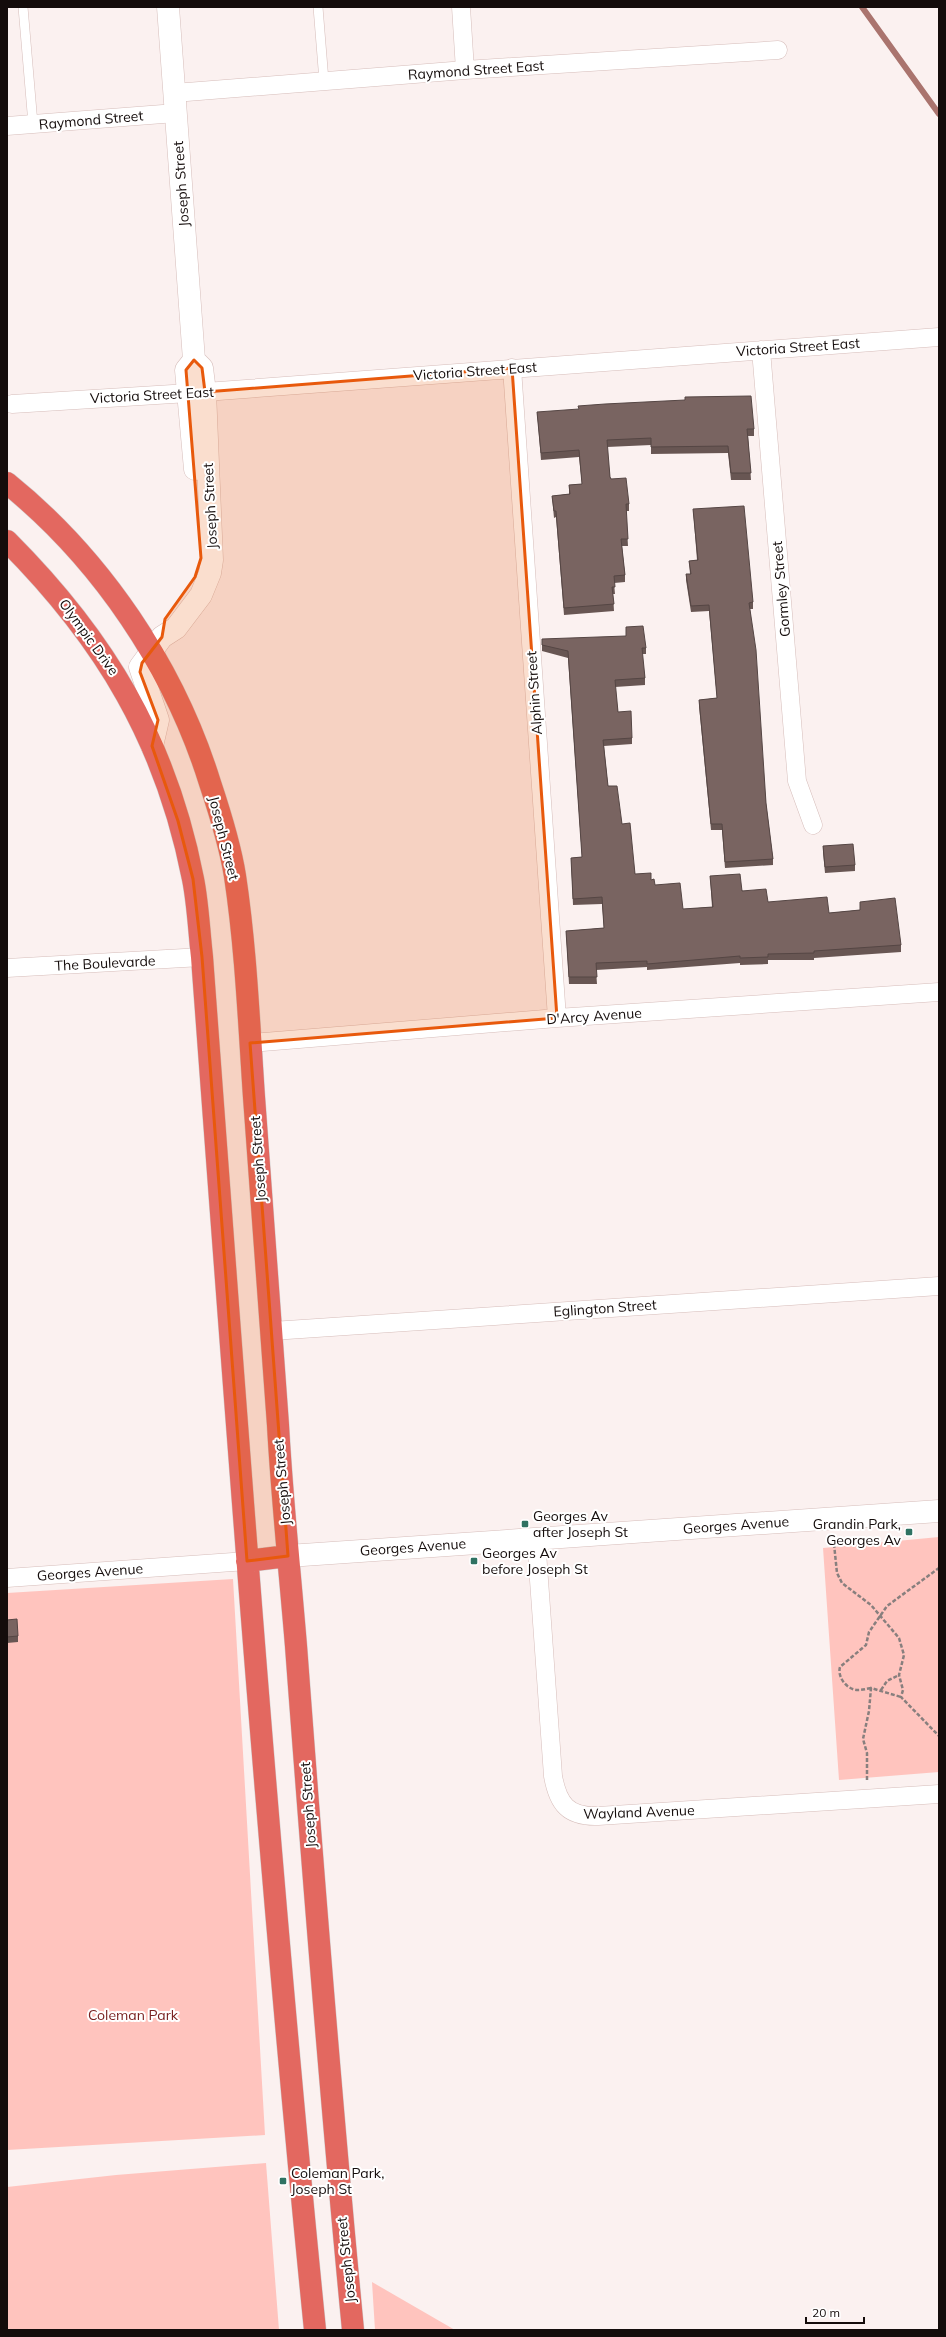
<svg xmlns="http://www.w3.org/2000/svg" width="946" height="2337" font-family="Mulish,sans-serif">
<rect width="100%" height="100%" fill="#fbf1f0"/>
<path fill="#ffc4be" d="M939,1537v235l-100,8 -16,-232z
M233,1579l32,556 -258,15v-557z
M266,2163l13,167h-272v-143l109,-12z
M372,2282l83,48h-80z"/>
<g fill="none" stroke-linecap="round" stroke-linejoin="round">
<path stroke="#aa746e" stroke-width="6" d="M862,7l77,107"/>
<g stroke="#d6bdba" stroke-width="10">
<path id="lane" d="M23,7l10,117
M318,7l6,74"/>
</g>
<g stroke="#d6bdba" stroke-width="19">
<path id="street" d="M461,7l4,63
M174,93l291,-23 313,-20
M7,126l169,-13
M761,350l36,431 16,44
M512,368l45,650
M12,404l193,-12 734,-55
M7,968l195,-11
M250,1043l307,-25 382,-26
M272,1331l667,-45
M536,1538l17,238c5,28 15,41 45,40l341,-22
M7,1578l240,-17"/>
</g>
<g stroke="#d6bdba" stroke-width="23">
<path id="secondary" d="M194,360l-8,10 9,99
M152,746l6,-26 -18,-53 22,-30 14,-9 25,-33 9,-22 2,-13 -7,-168 -3,-24 -8,-8 -26,-353
M288,1556l651,-45"/>
</g>
<g stroke="#d0cece" stroke-width="23">
<path id="highway" d="M7,483c94,76 167,184 203,300 10,30 20,61 25,93 11,73 14,148 19,221 8,110 17,219 24,328 4,74 12,148 18,221 17,228 35,456 57,684
M7,541c98,98 159,200 186,338 5,25 6,52 9,78 34,458 67,916 113,1373
M247,1561l41,-5"/>
</g>
<path stroke="#887f7e" stroke-width="2.5" stroke-dasharray="4 2" stroke-linecap="butt" d="M834,1544l3,29 5,10 29,22 28,33 5,17 -5,20 4,15 -2,7 38,39
M871,1688c-5,1 -9,2 -13,2 -11,0 -21,-13 -18,-23l26,-22 3,-13 18,-26 52,-38
M881,1690l6,-9 12,-6
M867,1780v-27l-4,-14 6,-28 2,-23 30,9"/>
<use href="#lane" stroke="#fff" stroke-width="9"/>
<use href="#street" stroke="#fff" stroke-width="18"/>
<use href="#secondary" stroke="#fff" stroke-width="22"/>
<use href="#highway" stroke="#e36860" stroke-width="22"/>
</g>
<path fill="#685653" d="M537,412l217,17v7h-6l3,44h-20l-3,-27 -77,1v-9l-44,2 3,30 19,27v7h-3l2,35h-6l3,29v7l-11,1 1,11h-2l1,17 -50,4 -8,-98 -2,1 -2,-22 17,-2v-9l13,-1 -3,-27 -38,3z
M693,509l60,93v7h-3l16,194 7,56v6l-48,3 -3,-38h-11l-12,-124v-6l18,-2 -8,-87 -18,1 -5,-32v-6h4l-1,-13 8,-1z
M542,639l104,9v6h-4l3,24v7l-30,2 3,25 14,26v6l-28,2 4,40 14,38 13,50 16,6 4,5 28,24 29,-2 -2,-31 58,26 61,11 31,-3v-8l41,43v7l-87,6v2h-46v4l-28,1v-2l-93,7v-3l-51,3 1,14h-28l-3,-53 38,-3 -2,-24 -29,1 -2,-47 11,-1 -14,-199 -26,-7z
M823,846l32,19v6l-30,2 -2,-21z
M7,1620l11,16v6l-11,1z"/>
<path fill="#796461" stroke="#554644" d="M751,396l3,33h-7l4,44h-20l-3,-27 -77,1v-9l-44,2 3,37 1,2 15,-1 3,26h-3l2,35h-7l4,36 -11,1 1,11h-3l2,17 -50,4 -8,-97h-2l-2,-15 18,-2 -1,-9 13,-1 -3,-34 -38,3 -4,-41 42,-3 -1,-3 27,-2 80,-4v-3z
M744,506l9,96 -4,1 7,47 10,153 7,56 -48,3 -3,-38h-11l-12,-124 18,-2 -8,-93 -18,1 -5,-32h5l-2,-13 9,-1 -5,-51z
M643,626l3,22h-4l3,30 -30,2 3,32 13,-1 1,27 -29,2 5,46h9l5,38 8,-1 5,51 16,-1v7l3,-1 1,6 25,-2 3,26 30,-2 -3,-31 30,-2 2,17 24,-2 2,13 59,-5 2,16 31,-3v-8l35,-4 6,47 -87,6v2l-46,1v3l-28,1v-2l-93,8v-3l-51,2 1,14h-28l-3,-46 38,-3 -2,-31 -29,2 -2,-41 11,-1 -14,-206 -26,-6v-6l84,-3v-9z
M853,844l2,21 -30,2 -2,-21z
M17,1619l1,17 -11,1v-17z"/>
<path fill="#e8590c" fill-opacity="0.2" stroke="#e8590c" stroke-width="3" stroke-linejoin="round" d="M194,360l8,8 3,24 307,-24 45,650 -307,25 38,513 -41,5 -45,-604 -9,-78 -15,-58 -26,-75 6,-26 -18,-48 2,-9 20,-26 3,-18 30,-42 6,-19 -15,-188z"/>
<g fill="#2f7262" stroke="#fff" stroke-width="1.5">
<rect x="521" y="1520" width="8" height="8" rx="2"/>
<rect x="905" y="1528" width="8" height="8" rx="2"/>
<rect x="470" y="1557" width="8" height="8" rx="2"/>
<rect x="279" y="2177" width="8" height="8" rx="2"/>
</g>
<g text-anchor="middle" stroke-width="4" stroke-linejoin="round" paint-order="stroke">
<g font-size="14" fill="#140c0b" stroke="#fff">
<text transform="translate(476 70) rotate(-4)" y="5">Raymond Street East</text>
<text transform="translate(91 120) rotate(-5)" y="5">Raymond Street</text>
<text transform="translate(181 184) rotate(-94)" y="5">Joseph Street</text>
<text transform="translate(798 347) rotate(-4)" y="5">Victoria Street East</text>
<text transform="translate(475 371) rotate(-4)" y="5">Victoria Street East</text>
<text transform="translate(152 395) rotate(-3)" y="5">Victoria Street East</text>
<text transform="translate(210 506) rotate(-93)" y="5">Joseph Street</text>
<text transform="translate(781 589) rotate(-95)" y="5">Gormley Street</text>
<text transform="translate(89 637) rotate(54)" y="5">Olympic Drive</text>
<text transform="translate(534 693) rotate(-94)" y="5">Alphin Street</text>
<text transform="translate(224 838) rotate(76)" y="5">Joseph Street</text>
<text transform="translate(105 963) rotate(-3)" y="5">The Boulevarde</text>
<text transform="translate(594 1016) rotate(-4)" y="5">D'Arcy Avenue</text>
<text transform="translate(258 1159) rotate(-94)" y="5">Joseph Street</text>
<text transform="translate(605 1308) rotate(-4)" y="5">Eglington Street</text>
<text transform="translate(282 1482) rotate(-95)" y="5">Joseph Street</text>
<text transform="translate(736 1525) rotate(-4)" y="5">Georges Avenue</text>
<text transform="translate(413 1547) rotate(-4)" y="5">Georges Avenue</text>
<text transform="translate(90 1572) rotate(-4)" y="5">Georges Avenue</text>
<text transform="translate(308 1805) rotate(-94)" y="5">Joseph Street</text>
<text transform="translate(639 1812) rotate(-2)" y="5">Wayland Avenue</text>
<text transform="translate(346 2260) rotate(-96)" y="5">Joseph Street</text>
</g>
<g font-size="14" fill="#140c0b" stroke="#fff" text-anchor="start">
<text x="533" y="1521">Georges Av<tspan x="533" dy="16">after Joseph St</tspan></text>
<text x="901" y="1529" text-anchor="end">Grandin Park,<tspan x="901" dy="16">Georges Av</tspan></text>
<text x="482" y="1558">Georges Av<tspan x="482" dy="16">before Joseph St</tspan></text>
<text x="291" y="2178">Coleman Park,<tspan x="291" dy="16">Joseph St</tspan></text>
</g>
<g font-size="14" fill="#782120" stroke="#fff">
<text x="133" y="2020">Coleman Park</text>
</g>
</g>
<rect width="946" height="2337" fill="none" stroke="#140c0b" stroke-width="16"/>
<path d="M806 2317v6h58v-6" fill="none" stroke="#140c0b" stroke-width="2"/>
<text x="812" y="2317" font-size="12" fill="#140c0b" stroke="#ffffff" stroke-width="3" paint-order="stroke">20 m</text>
</svg>
